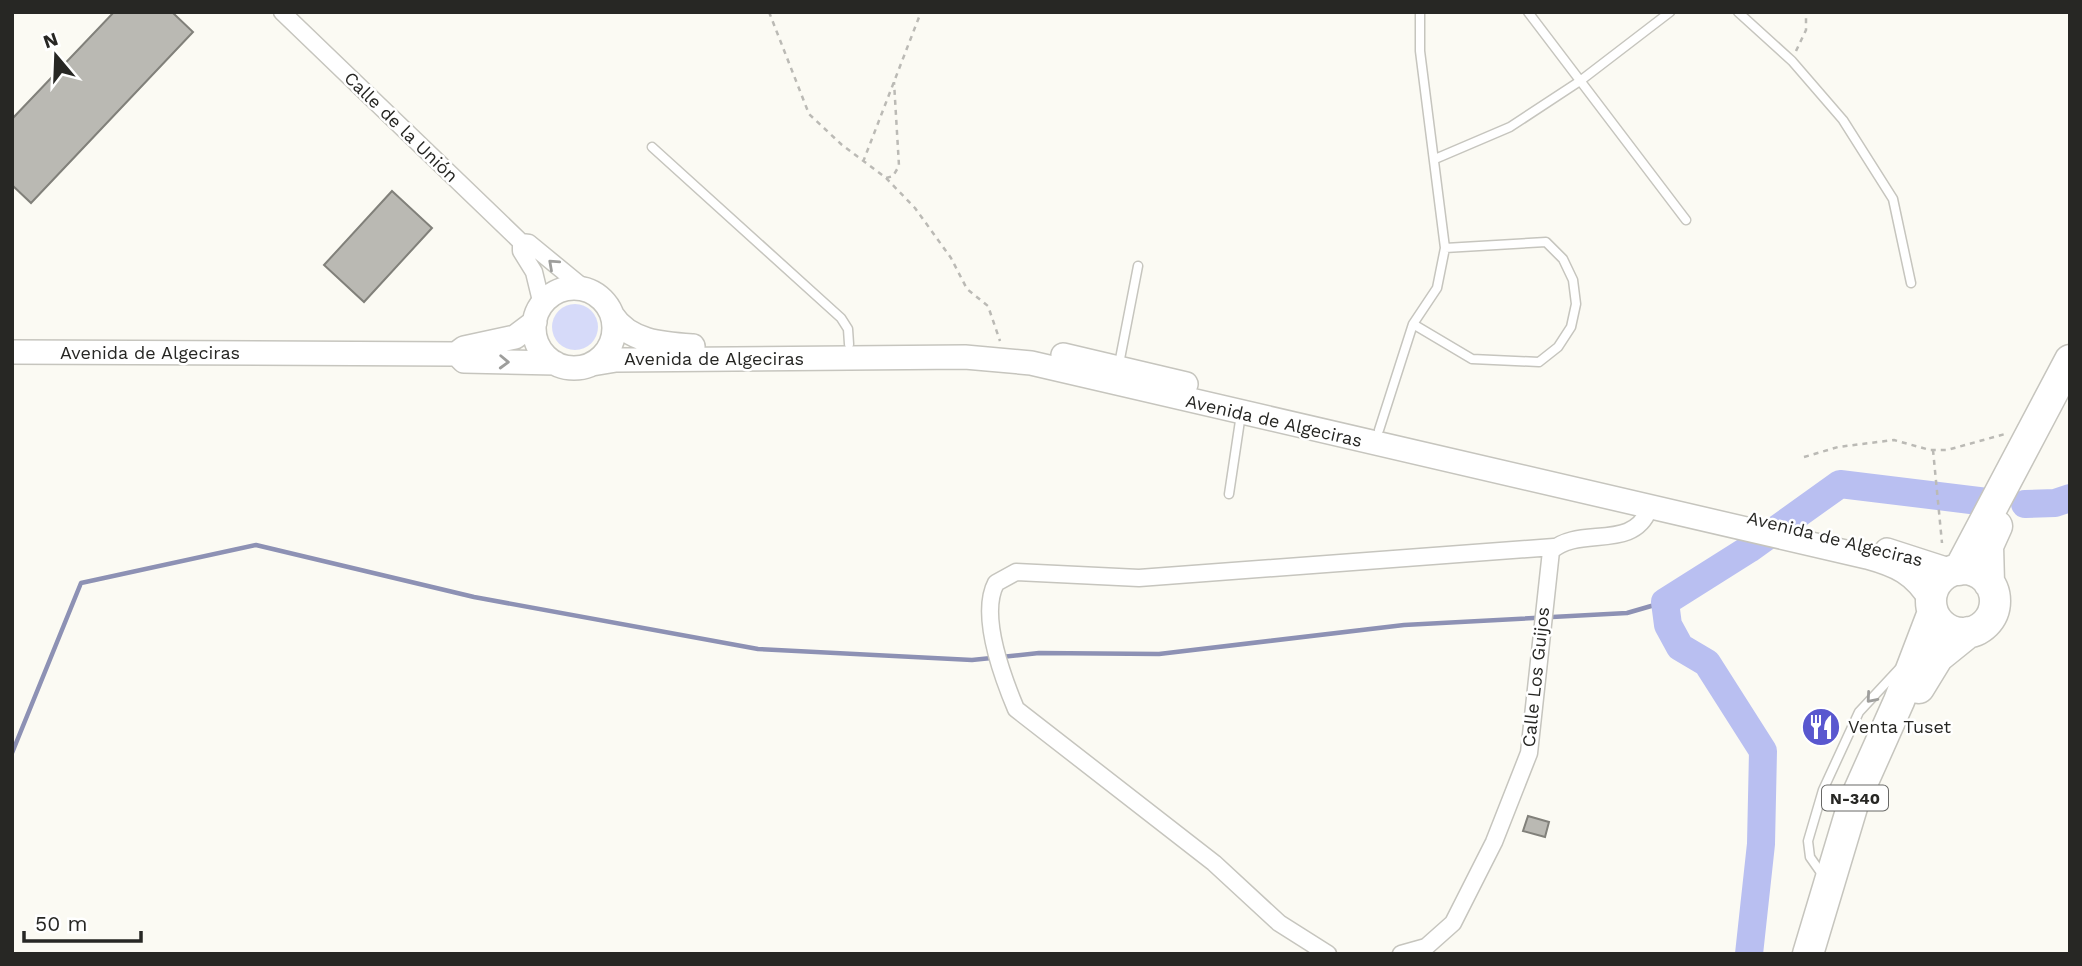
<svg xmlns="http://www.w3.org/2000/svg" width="2082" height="966" font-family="'Work Sans',sans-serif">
<rect width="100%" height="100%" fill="#fbfaf3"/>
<path fill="#d6daf9" d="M552 327a23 23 0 1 1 46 0a23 23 0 1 1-46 0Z"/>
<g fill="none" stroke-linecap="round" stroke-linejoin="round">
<path stroke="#8d91b4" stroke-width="4.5" d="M12,753l69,-170 175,-38 218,52 284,52 214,11 67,-7 120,1 245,-29 223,-12 38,-11"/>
<path stroke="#b9bff1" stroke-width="28" d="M2025,504l30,-1 15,-5
M1749,954l12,-110 2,-93 -56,-88 -27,-16 -12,-22 -3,-23 84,-53 91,-65 147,18"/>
</g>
<path fill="#bab9b3" stroke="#81807a" stroke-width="2" d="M114,12h58l21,20 -162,171 -19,-18v-66z
M392,191l40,37 -68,74 -40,-37z
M1528,816l21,6 -4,15 -22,-6z"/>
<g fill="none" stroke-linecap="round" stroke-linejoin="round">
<g stroke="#c6c5be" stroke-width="11">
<path id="lane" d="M1528,12l158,208
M1738,12l54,49 51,59 50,79 18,84
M652,147l189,171 7,11 1,15
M1435,159l75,-32 70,-46 90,-69
M1413,324l59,35 67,3 19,-15 13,-20 5,-23 -3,-24 -10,-21 -17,-17 -101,6
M1119,364l19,-98
M1379,430l34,-106 24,-36 8,-40 -25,-197v-39
M1229,494l12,-80
M1824,877l-14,-20 -2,-16 15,-51 36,-78 40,-43"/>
</g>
<g stroke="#c6c5be" stroke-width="19">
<path id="street" d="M282,12l239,230 8,1 56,46
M521,242v9l13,21 8,33
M1328,954l-49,-31 -65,-60 -198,-154c-13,-31 -37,-94 -20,-126l20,-11 123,6 415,-31
M1401,954l25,-7 27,-24 41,-81 35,-89 22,-202c28,-26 82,1 98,-42"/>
</g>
<g stroke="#c6c5be" stroke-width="26">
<path id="secondary" d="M534 328a40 40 0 1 1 80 0a40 40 0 1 1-80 0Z
M612,315c17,27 51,29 81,31
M12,352l444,2 8,-6 51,-11 20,-15
M1063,355l123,29
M459,356l5,5 91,2
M592,364l24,-4 349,-3 66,6 836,194c29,8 48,16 64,44
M1887,550l65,21"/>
</g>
<g stroke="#c6c5be" stroke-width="33">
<path id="highway" d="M1931 601a32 32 0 1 1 64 0a32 32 0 1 1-64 0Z
M1959,570l111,-210
M1989,583l-1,-37 9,-20
M1919,688l19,-31 31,-25
M1808,954l45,-150 46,-103 34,-89"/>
</g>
<path stroke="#bbbab5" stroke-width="2.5" stroke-dasharray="5 5" stroke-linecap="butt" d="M769,12l40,102 33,31 44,33 7,-2 6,-10 -5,-84
M1796,51l10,-21v-18
M863,162l58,-150
M886,178l29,30 36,50 16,31 21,17 12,35
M1933,450l9,93
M1804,457l34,-10 56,-7 36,10h17l58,-16"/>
<use href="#lane" stroke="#fff" stroke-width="8"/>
<use href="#street" stroke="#fff" stroke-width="16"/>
<use href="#secondary" stroke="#fff" stroke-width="23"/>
<use href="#highway" stroke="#fff" stroke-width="30"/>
</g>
<defs><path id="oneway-chevron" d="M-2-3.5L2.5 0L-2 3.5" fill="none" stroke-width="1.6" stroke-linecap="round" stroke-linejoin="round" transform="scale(1.75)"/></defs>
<g stroke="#9e9e9c">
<use href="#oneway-chevron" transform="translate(553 264) rotate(-138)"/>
<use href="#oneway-chevron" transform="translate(504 362) rotate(2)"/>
<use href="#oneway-chevron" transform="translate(1871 698) rotate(131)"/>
</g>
<defs>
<g id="restaurant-disc" transform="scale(2.0125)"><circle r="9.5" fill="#5957cf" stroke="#fff"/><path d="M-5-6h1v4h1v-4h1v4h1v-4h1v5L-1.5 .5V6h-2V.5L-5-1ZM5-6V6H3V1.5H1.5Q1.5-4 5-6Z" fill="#fff"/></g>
</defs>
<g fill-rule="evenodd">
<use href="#restaurant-disc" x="1821" y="727"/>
</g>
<g text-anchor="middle" stroke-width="5" stroke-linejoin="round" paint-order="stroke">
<rect fill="#fff" stroke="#686866" stroke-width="2" x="1822" y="785.5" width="66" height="25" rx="5"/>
<g font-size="16" font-weight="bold" fill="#272724">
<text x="1855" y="804">N-340</text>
</g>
<g font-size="18" fill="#272724" stroke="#fff">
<text transform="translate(401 127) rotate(44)" y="6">Calle de la Unión</text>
<text x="150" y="359">Avenida de Algeciras</text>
<text x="714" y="365">Avenida de Algeciras</text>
<text transform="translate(1274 421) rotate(13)" y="6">Avenida de Algeciras</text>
<text transform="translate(1835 539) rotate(14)" y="6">Avenida de Algeciras</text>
<text transform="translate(1536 677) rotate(-84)" y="6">Calle Los Guijos</text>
</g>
<g font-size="18" fill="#272724" stroke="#fff" text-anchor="start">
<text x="1848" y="733">Venta Tuset</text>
</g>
</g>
<rect width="2082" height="966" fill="none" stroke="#272724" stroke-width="28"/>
<g transform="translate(56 56) rotate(341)" stroke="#ffffff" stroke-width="5" paint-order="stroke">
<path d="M0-5L12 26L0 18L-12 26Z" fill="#272724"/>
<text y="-10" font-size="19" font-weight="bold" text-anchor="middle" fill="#272724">N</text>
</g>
<path d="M24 931v10h117v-10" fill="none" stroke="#272724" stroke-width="3.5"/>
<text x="35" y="931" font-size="21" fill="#272724" stroke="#ffffff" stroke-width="5" paint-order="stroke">50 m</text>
</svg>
